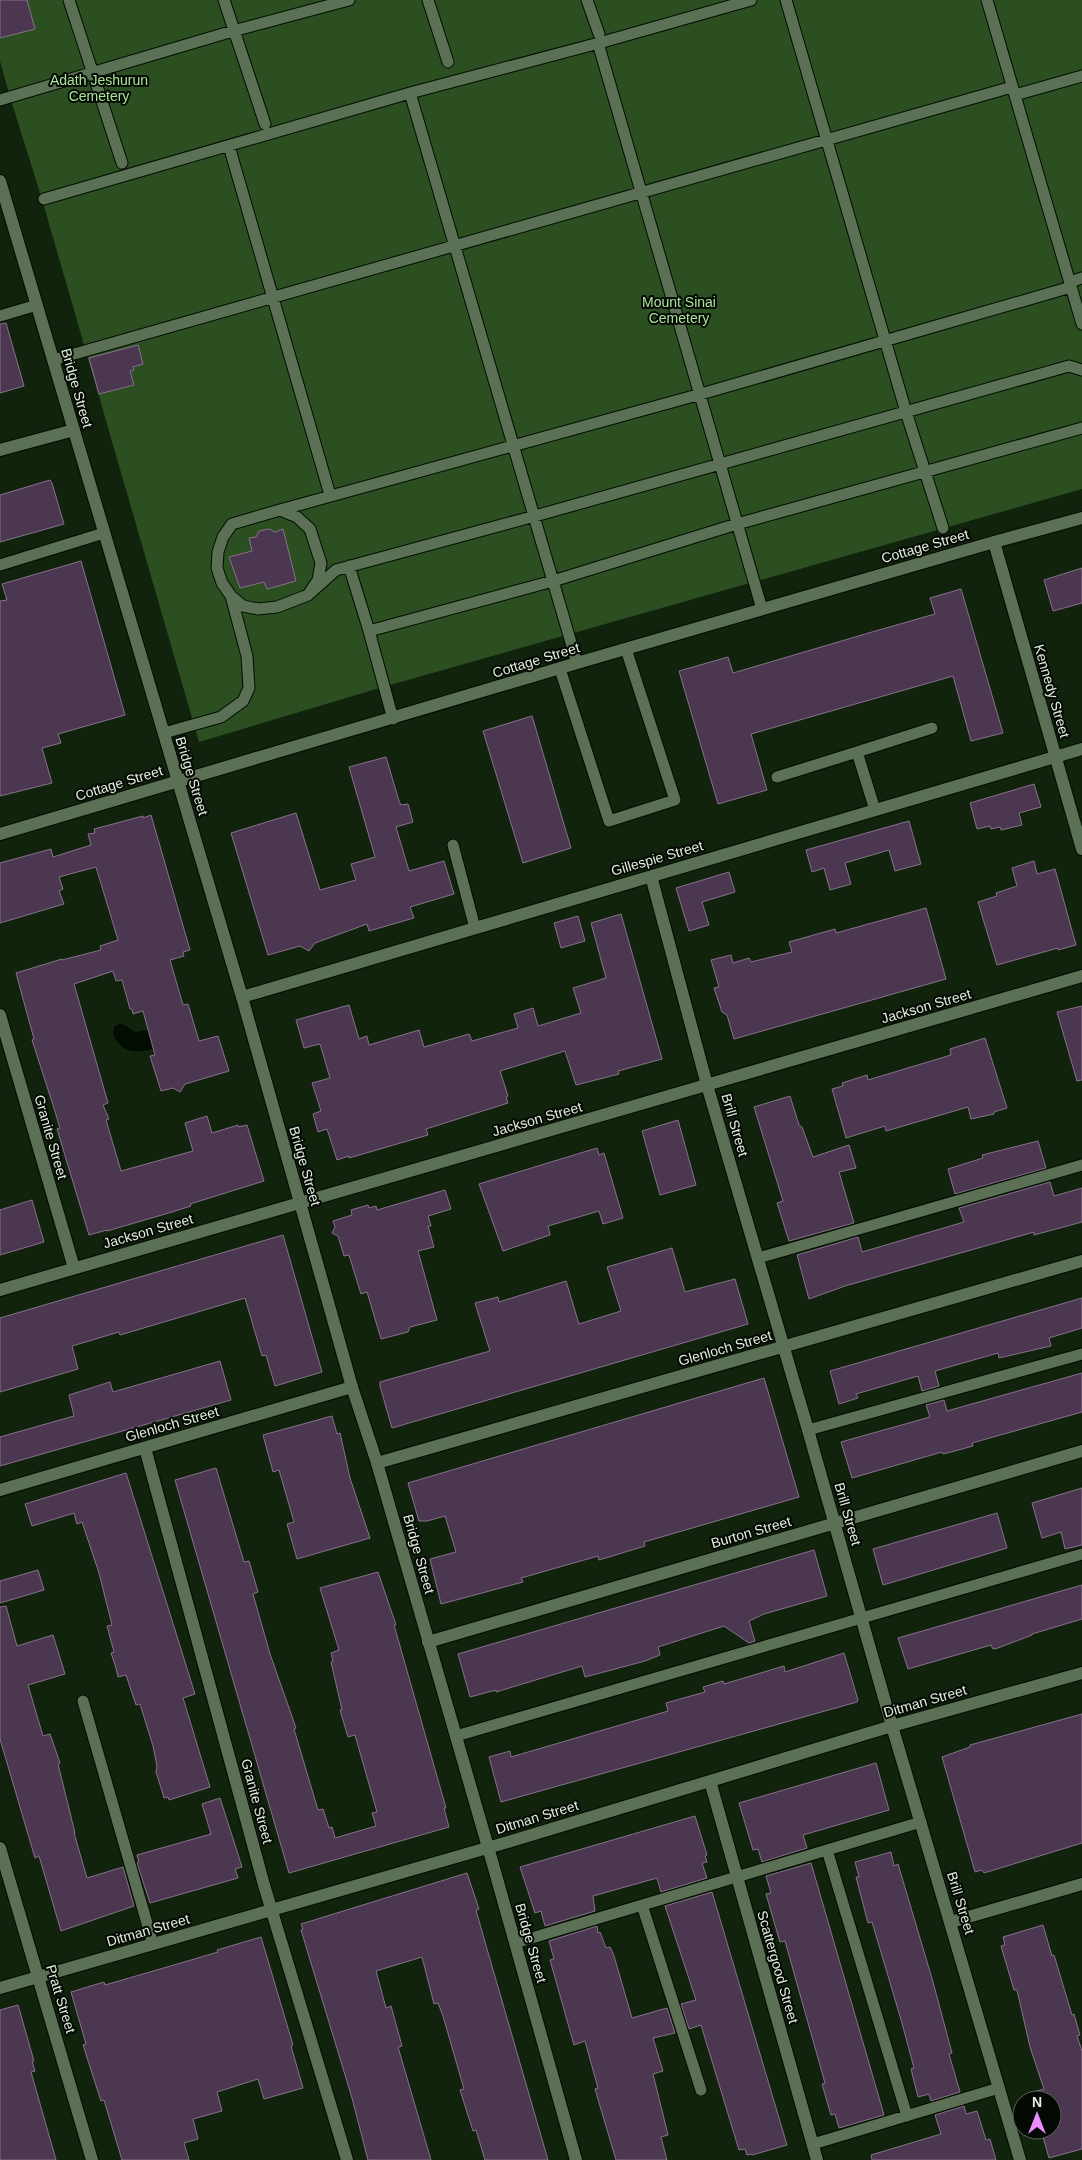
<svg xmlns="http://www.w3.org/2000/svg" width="1082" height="2160" font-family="Arial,sans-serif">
<rect width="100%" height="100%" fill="#11230c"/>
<path fill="#2c4f22" d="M0,0h1082v489l-699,198 -184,55 -158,-546 -31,-99 -10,-36z"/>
<path fill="#000d00" d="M119,1024l5,1 11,7 14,-2 9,17c-19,7 -35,8 -45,-12l1,-8z"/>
<path fill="#4b374f" stroke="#87718c" d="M0,0h27l8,29 -35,9z
M6,323l18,63 -24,7v-69z
M138,345l5,19 -10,3 1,3 -4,1 4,14 -35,9 -10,-36z
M50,480l2,3 12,41 -64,18v-47z
M269,529l6,3 8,-3 13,52 -29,8 -3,-7 -24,6 -11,-31 23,-6 -3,-13 7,-1 3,-6z
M81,561l44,154 -67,19 3,9 -19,5 10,35 -52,13v-195l7,-1 -5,-16z
M1082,568v35l-29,8 -9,-31z
M961,589l42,144 -32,8 -18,-65 -202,58 16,56 -49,14 -39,-133 49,-14 5,16 139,-41 63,-18 -5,-16z
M532,716l39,132 -48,15 -40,-132z
M386,757l13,44 2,4 7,-1 5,18 -17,5 13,44 35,-10 10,33 -44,13 4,11 -45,13 -2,-7 -52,19 -6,8 -9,-5 -32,9 -37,-122 65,-20 24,77 36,-10 -5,-16 24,-7 -26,-90z
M1034,784l7,23 -22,6 3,12 -21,5 -1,-3 -9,2 -1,-3 -13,3 -7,-26z
M151,815l39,135 -7,2 1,4 -14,4 13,45 5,-1 11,37 19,-5 11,35 -44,13 -5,8 -7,-4 -12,3 -11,-35 5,-1 -12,-44 -10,3 -1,-5h-2l-8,-29 -6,1 -3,-10 -39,13 34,119 -5,2 6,14 -3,1 15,51 72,-20 -8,-28 22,-7 5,17 26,-8v2l9,-2 17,56 -74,23 1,2 -19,6 -65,19v-1l-18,5 -32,-106 3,-1 -7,-23 -21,-65 2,-1 -18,-66 46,-14v1l39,-10 -1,-4 18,-6 -22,-73 -37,10 4,12 -4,2 5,13 -64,19v-60l51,-14 2,8 38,-12 -3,-11 7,-1 -1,-4 49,-13v2z
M909,821l12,43 -26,7 -6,-21 -44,13 6,21 -21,6 -6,-22 -12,4 -6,-22z
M1034,861l3,13 18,-5 21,76 -18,5v-2l-61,17 -19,-63 19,-6 -1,-3 21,-7 -5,-18z
M729,872l6,20 -33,10 7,23 -20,6 -13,-43z
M926,908l20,71 -212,60 -7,-24 -5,-3 -8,-24 5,-1 -8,-27 20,-5 2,8 16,-5 2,4 41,-10 -3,-10 46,-13 1,4z
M621,914l41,145 -44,12 1,3 -43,11 -11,-34 -65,20 8,25 -2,1 2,6 -82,26 2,6 -79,23v-2l-12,4 -10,-31 -9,3 -5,-18 8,-3 -9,-28 18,-5 -10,-34 -16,4 -8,-28 53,-15 10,34 8,-3 2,9 50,-15 5,17 45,-13 3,7 46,-13 -4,-14 19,-6 5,18 43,-13 -8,-25 33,-10 -15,-55z
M578,916l7,25 -24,7 -7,-25z
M1082,1006v74l-5,1 -20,-69z
M985,1038l22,70 -13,4v2l-23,5 -3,-12 -82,24 -1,-5 -39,12 -14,-49 11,-3 -1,-3 25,-8 1,5 83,-25 -1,-6z
M790,1096l9,29 3,2 11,30 36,-12 7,23 -17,4 15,51 -65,18 -12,-38 6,-2 -29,-94z
M678,1120l18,65 -36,10 -18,-64z
M1038,1141l8,27 -91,26 -7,-25 35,-11 -1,-3z
M597,1148l2,7 5,-2 19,65 -20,6 -4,-13 -51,15 2,9 -47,16 -24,-67z
M1050,1182l4,14 28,-8v34l-48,13v-3l-189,54 -36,13 -12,-44 61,-18 4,15 102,-30 -5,-14z
M445,1190l6,19 -23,7 3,10h-3l6,21 -16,4 19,69 -27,7 -2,5 -27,7 -14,-47 -6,2 -12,-39 -5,1 -6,-20 -6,-3 3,-6 -2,-6 19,-6 -1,-5 17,-5 1,3 7,-2 1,4z
M32,1200l12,42 -44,13v-45z
M283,1235l39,137 -47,14 -9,-31 -4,1 -17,-58 -125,37 -1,-3 -47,14 6,23 -78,23v-74z
M672,1248l13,44 50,-13 13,45 -356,104 -12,-42v-4l110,-31 -15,-48 23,-6 1,5 67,-21 13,43 42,-13 -14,-44z
M1082,1298v30l-33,10 2,8 -52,12 -1,-5 -63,18 4,15 -17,5 -4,-15 -62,18 2,4 -19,6 -9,-33z
M220,1361l11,39 -231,66v-29l74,-21 -5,-21 41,-13 3,10z
M1082,1373v39l-110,31 1,3 -22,6 -8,2 -1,-2 -90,26 -11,-36 89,-25 -4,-12 18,-5 3,11z
M764,1378l35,119 -155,45 1,4 -46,14 -1,-4 -77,22 2,4 -82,22 -11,-45 26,-7 -11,-36 -18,5h-8l-11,-38z
M332,1416l5,18 3,-1 10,45 20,60 -73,21 -10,-35 7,-2 -15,-52 -6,2 -10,-37z
M216,1468l28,94 5,-1 9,31 -5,2 17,60 26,74 -2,1 24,81 5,-1 6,19 3,-1 3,11 41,-12 -4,-13 5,-1 -22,-77 -7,2 -8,-27h2l-11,-48 2,-1 -2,-8 8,-3 -19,-62 58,-16 18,53h-2l52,183h-2l5,19 -160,46 -114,-393z
M126,1473l69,221 -12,4 27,89 -41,13 -1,-3 -4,1 -2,-7 -6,-19 1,-6 -4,-20 -13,-42 -4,1 -10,-30 -8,2 -2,-9 -5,-15 3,-1 -7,-26 5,-1 -13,-52 -17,-51 -5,2 -3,-11 -42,13 -7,-22z
M1082,1488v57l-17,4 -4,-17 -19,6 -10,-35z
M997,1513l10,35 -124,37 -10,-36z
M814,1550l13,46 -63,18 -15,7 6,20 -6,2 -25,-17 -66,21 2,8 -15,6 -60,16 -3,-11 -86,26v-2l-26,7 -12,-43z
M38,1570l6,20 -44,13v-22z
M1082,1585v34l-50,15v1l-34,13 -5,1 -2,-4 -83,24 -10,-31z
M6,1606l11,40 36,-11 12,39 -37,11 15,51 7,-2 10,29 -2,1 17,69h-1l13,45 36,-11 11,39 -73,25 -22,-75 -4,2 -35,-119v-132z
M844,1653l14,47 -1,2 -356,100 -12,-45 21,-6 1,6 157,-46 -2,-8 39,-11 -2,-5 20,-6 1,3 60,-18 1,6z
M1082,1714v129l-98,30 -2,-3 -7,2 -33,-115 28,-10v-2z
M876,1763l13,47 -86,25 4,13 -45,14 -4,-13 -5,1 -14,-47z
M220,1798l22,69 -7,2 3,9 -88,25 -13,-40 2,-1 -2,-7 74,-21 -9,-30z
M695,1816l12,39 -2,1 2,6 -5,1 5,15 -46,14 -4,-14 -64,18 2,15 -50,15 -4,-15 -6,2 -15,-46z
M891,1852l3,14 4,-2 35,118 19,71 -3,1 11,38 -29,9 -2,-7 -11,3 -7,-28 3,-1 -12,-45 -30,-101 -4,1 -12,-46h3l-4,-15z
M811,1863l73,252 -45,13 -4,-14 -4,1 -9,-31 3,-1 -40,-142 -5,1 -14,-48 5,-1 -5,-17z
M467,1873l12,36 -3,1 9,32 63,218h-63l-9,-30 -3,1 -13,-41 4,-1 -21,-73 -5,-13 -4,1 -12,-47 -46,14 10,37 5,-2 11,40 -4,1 33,113h-63l-16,-62 -51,-168 2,-1 -2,-5z
M712,1892l75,253 -35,10 -1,-1 -4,1 -2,-6 -6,1 -38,-125 -12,4 -8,-25 15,-4 -31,-94z
M1043,1925l9,31 2,-1 18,60 2,-1 6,21 -3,1 5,15v98l-33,9 -8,-28h11v-30h-20l-2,-7 14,-4 -14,-42 -13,-57h-3l-13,-44 4,-1 -2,-8z
M597,1926l1,7 2,-1 6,16 4,-1 4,9 18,62 35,-10 8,25 -22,5 10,33 -10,3 15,61 -7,2 6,23h-51l-21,-71 3,-1 -13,-47 -11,4 -24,-85 4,-1 -5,-18z
M261,1937l32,108 -2,1 12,42 -39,11 -6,-20 -41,13 5,19 -29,8 5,20 -14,4 5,17h-67l-18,-60 -3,1 -18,-56 3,-1 -15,-52 33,-10 1,3 69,-20 44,-13 -1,-2z
M18,2005l16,56h-2l3,10 -4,1 25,88h-56v-150z
M964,2106l2,8 11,-3 9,29 4,-1 6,21h-124l-1,-5 70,-21 -6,-19z"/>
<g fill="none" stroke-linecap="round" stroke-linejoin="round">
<g stroke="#000c00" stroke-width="13">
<path id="lane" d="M69,0l53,163
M224,0l41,124
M428,0l20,62
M587,0l12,34
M786,0l120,412 37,116
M987,0l95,324
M598,43l164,566
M410,93l167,570
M1015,95l67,-19
M0,100l233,-69 116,-31
M229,146l101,349
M44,199l366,-106 189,-50 152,-43
M1070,282l12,-4
M0,316l37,-11
M53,360l959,-273
M280,510l421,-116 370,-107
M280,510l17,7 13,12 11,34 -3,17 -10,15 -31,12 -19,2 -15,-3 -12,-10 -9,-13 -5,-15 1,-16 5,-15 9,-13z
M0,565l104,-32
M349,566l20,65
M308,595l28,-25 199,-54 534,-150 13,4
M560,669l49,152 66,-21 -49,-151
M393,719l-24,-88 184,-50 184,-57 345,-96
M164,733l57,-16 22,-16 6,-13 -2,-32 -16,-60
M777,777l80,-25
M875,810l-18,-58 75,-24
M453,845l22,83
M758,1258l324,-93
M808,1430l274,-76
M83,1701l70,243
M456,1736l626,-182
M642,1905l59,185
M515,1943l312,-93
M907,2116l-80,-266 94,-28
M813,2144l186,-56"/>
</g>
<g stroke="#000c00" stroke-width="14">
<path id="street" d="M0,450l74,-20
M994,542l88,307
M0,834l577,-171 417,-121 88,-24
M651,876l56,209 101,345 84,296 128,434
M242,997l840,-248
M0,1015l74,253
M0,1290l1082,-314
M145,1448l119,437 83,275
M377,1463l705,-202
M0,1490l352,-103
M428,1642l654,-191
M710,1781l107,379
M0,1848l92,312
M951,1922l131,-38
M0,1988l508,-146 384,-116 190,-53"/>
</g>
<g stroke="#000c00" stroke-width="14">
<path id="secondary" d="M0,181l242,816 110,390 25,76 117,405 82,292"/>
</g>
<use href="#lane" stroke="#5b7054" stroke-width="11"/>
<use href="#street" stroke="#5b7054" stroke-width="12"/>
<use href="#secondary" stroke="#5b7054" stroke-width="12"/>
</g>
<g text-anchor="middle" stroke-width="4" stroke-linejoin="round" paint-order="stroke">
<g font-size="14" fill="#abe49a" stroke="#040a03">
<text x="99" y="85">Adath Jeshurun<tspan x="99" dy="16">Cemetery</tspan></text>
<text x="679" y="307">Mount Sinai<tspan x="679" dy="16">Cemetery</tspan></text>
</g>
<g font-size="14" fill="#e1eddd" stroke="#040a03">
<text transform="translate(77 388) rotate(74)" y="5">Bridge Street</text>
<text transform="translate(925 546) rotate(-16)" y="5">Cottage Street</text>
<text transform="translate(536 660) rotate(-17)" y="5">Cottage Street</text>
<text transform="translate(1052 691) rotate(74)" y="5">Kennedy Street</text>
<text transform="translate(192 776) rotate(73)" y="5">Bridge Street</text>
<text transform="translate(119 783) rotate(-17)" y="5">Cottage Street</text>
<text transform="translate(657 858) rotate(-16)" y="5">Gillespie Street</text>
<text transform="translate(926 1006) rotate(-16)" y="5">Jackson Street</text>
<text transform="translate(537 1119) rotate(-16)" y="5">Jackson Street</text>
<text transform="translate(735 1125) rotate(74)" y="5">Brill Street</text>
<text transform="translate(51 1137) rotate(74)" y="5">Granite Street</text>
<text transform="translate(305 1166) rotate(74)" y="5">Bridge Street</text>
<text transform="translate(148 1231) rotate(-16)" y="5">Jackson Street</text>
<text transform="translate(725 1348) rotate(-16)" y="5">Glenloch Street</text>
<text transform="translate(172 1424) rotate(-16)" y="5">Glenloch Street</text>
<text transform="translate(848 1514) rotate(74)" y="5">Brill Street</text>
<text transform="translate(751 1532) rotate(-16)" y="5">Burton Street</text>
<text transform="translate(419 1554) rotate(74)" y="5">Bridge Street</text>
<text transform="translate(925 1701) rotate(-16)" y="5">Ditman Street</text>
<text transform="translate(257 1801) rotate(75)" y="5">Granite Street</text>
<text transform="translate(537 1817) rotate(-17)" y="5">Ditman Street</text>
<text transform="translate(961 1903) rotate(73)" y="5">Brill Street</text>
<text transform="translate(148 1930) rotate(-16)" y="5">Ditman Street</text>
<text transform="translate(531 1943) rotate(74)" y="5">Bridge Street</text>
<text transform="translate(778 1967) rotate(74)" y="5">Scattergood Street</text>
<text transform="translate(61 1999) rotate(73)" y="5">Pratt Street</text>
</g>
</g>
<g transform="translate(1037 2115)"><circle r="24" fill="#040a03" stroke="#5c655a"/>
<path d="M0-4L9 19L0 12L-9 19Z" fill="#ea8dfd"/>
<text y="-8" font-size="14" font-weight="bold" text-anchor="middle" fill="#e1eddd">N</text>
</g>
</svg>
